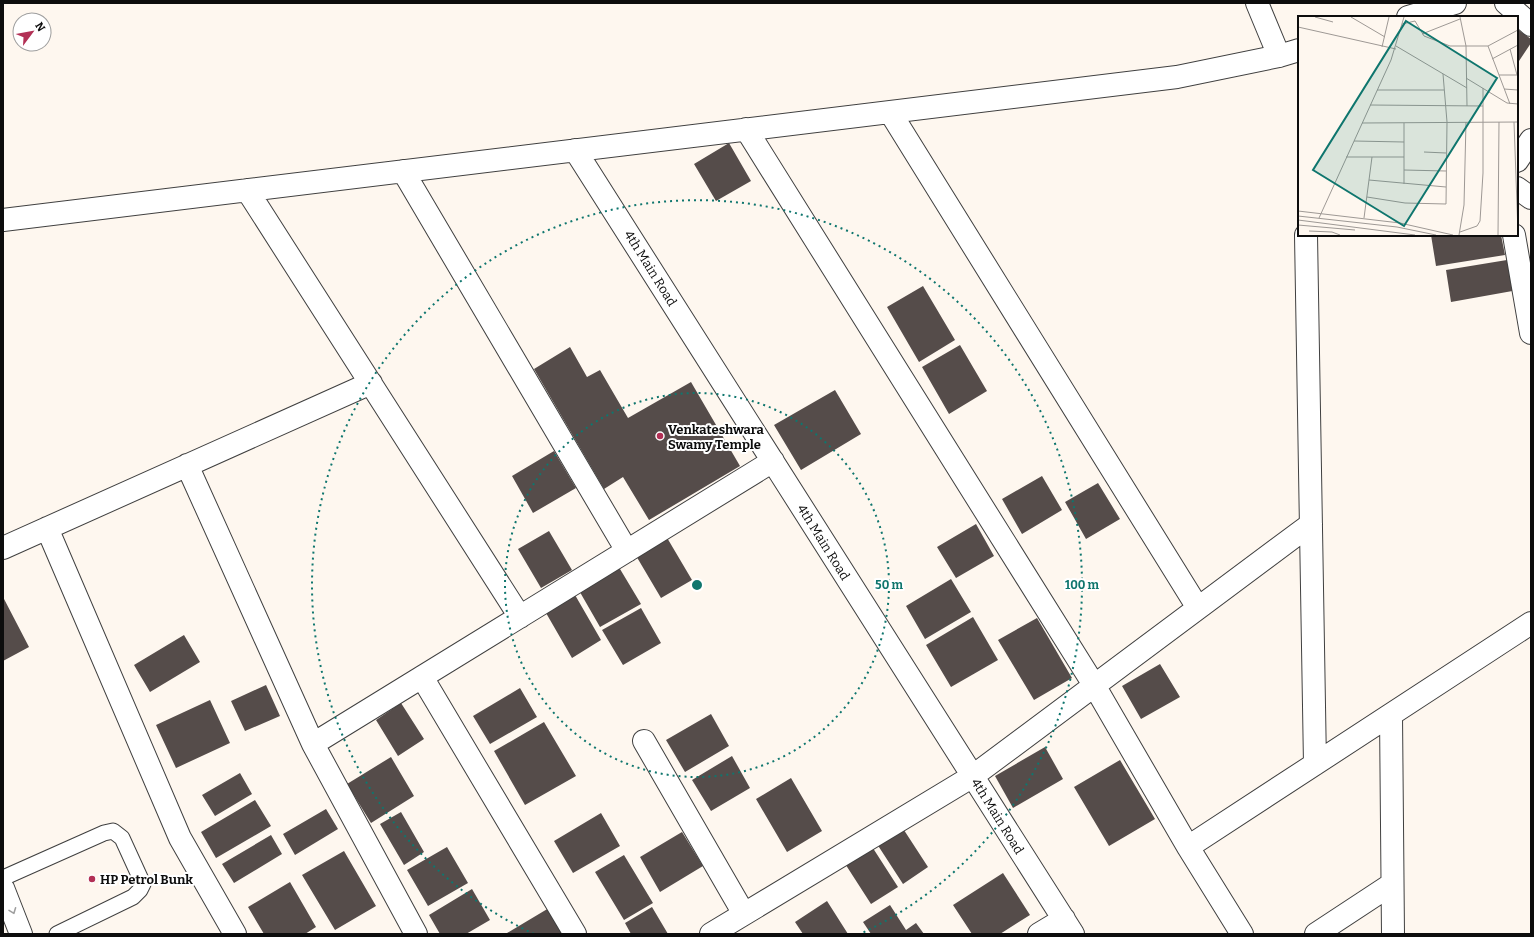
<svg xmlns="http://www.w3.org/2000/svg" width="1534" height="937" font-family="Bitter,serif">
<rect width="100%" height="100%" fill="#fef7ef"/>
<path fill="#554c4a" d="M1517,29l14,10v4l-14,21z
M729,143l22,38 -35,20 -22,-37z
M1431,235h70l4,20 -69,11z
M1513,259l5,31 -67,12 -5,-32z
M923,286l32,54 -36,22 -32,-55z
M960,345l27,46 -38,23 -27,-47z
M570,347l17,30 13,-7 28,48 63,-36 49,84 -91,54 -26,-43 -19,12 -70,-120z
M835,390l26,44 -60,36 -27,-45z
M554,451l22,37 -43,25 -21,-37z
M1042,476l20,34 -40,24 -20,-35z
M1098,483l22,36 -34,20 -21,-37z
M976,524l18,32 -38,22 -19,-31z
M549,531l23,39 -31,18 -23,-39z
M666,536l26,44 -31,18 -26,-44z
M617,564l24,40 -41,23 -23,-40z
M951,579l20,33 -46,27 -19,-33z
M571,588l30,52 -29,18 -30,-52z
M3,597l26,50 -26,14z
M641,608l20,35 -38,22 -21,-35z
M973,617l25,43 -47,27 -25,-42z
M1037,618l35,60 -38,22 -36,-60z
M184,635l16,27 -50,30 -16,-27z
M1160,664l20,33 -39,22 -19,-33z
M266,685l14,31 -35,15 -14,-30z
M520,688l17,29 -47,27 -17,-28z
M210,700l20,43 -54,25 -20,-43z
M401,703l23,36 -26,17 -22,-36z
M711,714l18,32 -44,26 -19,-32z
M544,722l32,54 -51,29 -31,-54z
M1045,747l18,32 -50,29 -18,-32z
M732,756l18,32 -39,23 -19,-31z
M391,757l23,39 -43,27 -24,-39z
M1120,760l35,59 -46,27 -35,-59z
M240,773l12,21 -37,22 -13,-21z
M791,778l31,53 -35,21 -31,-53z
M255,800l16,26 -55,32 -15,-26z
M326,809l12,20 -43,26 -12,-21z
M401,812l23,40 -20,13 -24,-41z
M601,813l19,33 -47,27 -19,-32z
M902,827l26,40 -25,17 -26,-40z
M682,832l21,34 -43,26 -20,-35z
M271,835l11,19 -48,29 -12,-19z
M869,842l29,45 -27,17 -29,-45z
M447,847l21,36 -40,23 -21,-36z
M344,851l32,55 -41,24 -33,-55z
M624,855l29,48 -29,17 -29,-48z
M1003,873l27,42 -30,19h-28l-19,-29z
M290,882l26,45 -11,7h-41l-16,-27z
M472,889l18,31 -24,14h-26l-11,-19z
M827,901l21,33h-45l-8,-12z
M890,905l16,25 10,-7 8,11h-53l-8,-12z
M652,907l16,27h-37l-6,-11z
M549,908l15,26h-57v-1z"/>
<g fill="none" stroke-linecap="round" stroke-linejoin="round">
<g stroke="#404040" stroke-width="17">
<path id="service" d="M3,878l101,-45 9,-2 9,7 21,46 -3,6 -7,7 -76,37"/>
</g>
<g stroke="#404040" stroke-width="24">
<path id="minor" d="M1257,3l22,53
M1506,3l25,22
M1408,17l47,-14
M890,112l308,496
M746,129l348,556 94,162 54,87
M575,150l498,784
M1517,161l14,-21
M403,171l224,380
M1517,188l14,10
M247,190l273,427
M3,220l1174,-143 102,-21 20,-6
M1306,235l9,529
M1514,235l17,98
M187,465l126,279 103,190
M47,528l133,310 55,96
M3,548l368,-165
M422,677l153,257
M1391,715l2,219
M644,741l100,173
M313,744l460,-283
M1188,847l343,-224
M711,934l262,-158 338,-252
M1039,934l25,-15
M1316,934l76,-50"/>
</g>
<g stroke="#404040" stroke-width="24">
<path id="tertiary" d="M3,888l18,46"/>
</g>
<use href="#service" stroke="#fff" stroke-width="15"/>
<use href="#minor" stroke="#fff" stroke-width="22"/>
<use href="#tertiary" stroke="#fff" stroke-width="22"/>
</g>
<defs><path id="oneway-chevron" d="M-2-3.5L2.5 0L-2 3.5" fill="none" stroke-width="1.6" stroke-linecap="round" stroke-linejoin="round"/></defs>
<use stroke="#9e9e9e" href="#oneway-chevron" transform="translate(13 911) rotate(69)"/>
<g fill="none" stroke="#0f766e" stroke-width="2" stroke-dasharray="2 4">
<circle cx="697" cy="585" r="192"/>
<path d="M534 934A385 385 0 1 1 860 934"/>
</g>
<g fill="#b23055" stroke="#fff" stroke-width="1.5">
<circle cx="660" cy="436" r="4"/>
<circle cx="92" cy="879" r="4"/>
</g>
<g text-anchor="middle" stroke-width="4" stroke-linejoin="round" paint-order="stroke">
<g font-size="13" fill="#0d0d0d" stroke="#fff">
<text transform="translate(651 268) rotate(58)" y="5">4th Main Road</text>
<text transform="translate(824 542) rotate(58)" y="5">4th Main Road</text>
<text transform="translate(998 816) rotate(58)" y="5">4th Main Road</text>
</g>
<g font-size="13" font-weight="bold" fill="#0d0d0d" stroke="#fff" text-anchor="start">
<text x="668" y="434">Venkateshwara<tspan x="668" dy="15">Swamy Temple</tspan></text>
<text x="100" y="884">HP Petrol Bunk</text>
</g>
</g>
<g transform="translate(1298 16)">
<rect width="220" height="220" fill="#fef7ef"/>
<path fill="none" stroke="#9e9995" stroke-width="1" d="M17,1l18,5M53,1l34,20M162,1l6,29 1,60M104,8l13,-3 9,15 26,10h38l30,-16M0,11l98,22M124,18l38,-15M98,30l71,42M190,30l22,58M84,31l7,-30M212,33l7,26M194,43l26,-14M201,59h19M168,62l41,25 11,1M206,73l14,1M79,74h67M72,89l113,1M216,106l4,111M64,107l156,-1M56,125l50,1M126,136l22,1M48,141h58M106,154l42,1M71,164l77,7M106,168v-61M69,181l38,6 41,1 1,-82 -4,-48M0,195l102,12 53,12M0,200l99,11 39,8M21,202l72,-158 13,-43M66,202l8,-61M0,204l117,15M0,209l57,5M11,215l23,1 8,3M162,216l17,-6 3,-5 3,-48v-85M161,219l5,-30 2,-83M200,219l1,-113"/>
<path fill="#0f766e" fill-opacity="0.15" stroke="#0f766e" stroke-width="2" d="M108,5l91,57 -93,148 -91,-56z"/>
<rect width="220" height="220" fill="none" stroke="#0d0d0d" stroke-width="2"/>
</g>
<circle cx="697" cy="585" r="6" fill="#0f766e" stroke="#fff" stroke-width="2"/>
<g font-size="12" text-anchor="middle" font-weight="bold" fill="#0f766e" stroke="#fff" stroke-width="4" stroke-linejoin="round" paint-order="stroke">
<text x="889" y="589">50 m</text>
<text x="1082" y="589">100 m</text>
</g>
<rect width="1534" height="937" fill="none" stroke="#0d0d0d" stroke-width="8"/>
<g transform="translate(32 32) rotate(58)"><circle r="19" fill="#ffffff" stroke="#9e9e9e"/>
<path d="M0-3L7 15L0 10L-7 15Z" fill="#b23055"/>
<text y="-6" font-size="11" font-weight="bold" text-anchor="middle" fill="#0d0d0d">N</text>
</g>
</svg>
